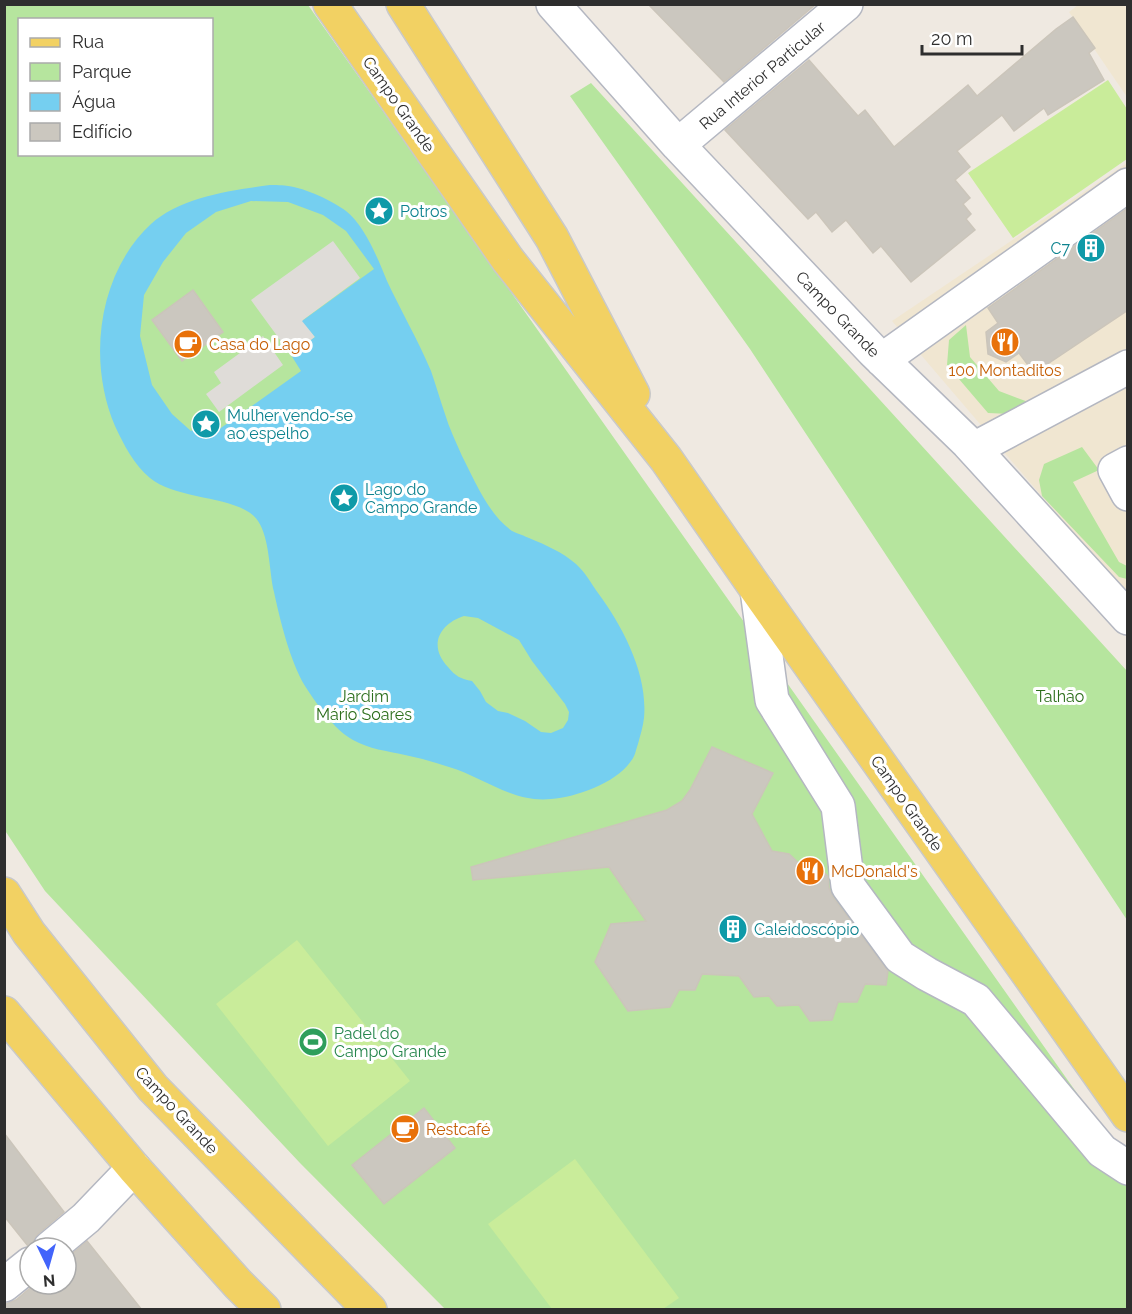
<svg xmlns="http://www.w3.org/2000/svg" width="1132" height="1314" font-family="Raleway,sans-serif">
<rect width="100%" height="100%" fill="#efe9e1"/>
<path fill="#f0e6d1" d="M1078,5h49v92l-58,-85z
M1127,163v433l-235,-275z"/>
<path fill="#b6e59e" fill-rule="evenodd" d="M4,5h304l819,1159v145h-682l-145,-146 -255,-272 -41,-62zM20,20h192v134h-192z
M591,83l536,588v249l-377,-571 -180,-253z
M966,325l4,32 29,34 32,12 -21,11 -22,-1 -41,-48 2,-25z
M1082,447l17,23 -26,12 46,80 8,4v13l-8,-2 -77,-81 -3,-16 5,-16z"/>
<path fill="#c9ec9a" d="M1108,80l19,29v50l-114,79 -45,-65z
M297,940l113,141 -82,65 -112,-142z
M575,1159l104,139 -16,11h-111l-64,-85z"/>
<path fill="#dfdcd8" d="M333,241l27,37 -57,42 12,17 -24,18 -40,-55z
M263,336l20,29 -64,47 -13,-18 15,-11 -7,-11z"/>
<path fill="#75cff0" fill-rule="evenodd" d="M270,185c3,0 15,0 18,1 17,2 45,15 58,25 19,15 32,48 41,70 14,30 31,59 44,90 5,14 9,29 14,43 4,14 11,28 17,42 13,25 26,58 50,75 2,1 15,6 17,7 17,7 33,14 47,26 9,8 15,19 22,29 25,34 50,81 46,125 -1,9 -4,18 -6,26 -2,5 -3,13 -7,17 -15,22 -54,36 -80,38 -38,4 -68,-22 -102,-32 -15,-5 -29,-9 -44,-12 -18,-4 -36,-6 -52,-15 -13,-7 -24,-20 -32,-31 -6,-8 -11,-15 -16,-23 -15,-25 -25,-66 -31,-94 -5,-21 -4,-53 -16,-71 -17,-26 -81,-20 -108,-43 -16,-13 -26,-33 -35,-52 -28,-65 -17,-153 36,-202 29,-27 81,-34 119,-39zM251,201l37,1 35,13 23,16 28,38 -72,52 13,16 -24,18 10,16 -83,59 -9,-10 -18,11 -19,-17 -20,-29 -12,-49 4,-41 19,-33 23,-29 30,-21zM464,616l14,2 41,22 13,21 33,43 4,8 -1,8 -5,8 -12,5 -10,-1 -16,-11 -17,-8 -10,-2 -12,-9 -6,-11 -8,-10c-11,-2 -17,-5 -24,-14 -20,-21 -9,-43 16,-51z"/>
<path fill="#cbc7bf" stroke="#cbc5ba" stroke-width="1.5" d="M648,4h168l-92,78z
M1073,17l22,31 -6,5 15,27 -56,35 -4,-7 -30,23 -12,-16 -45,36 13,16 -15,13 15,18 -7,6 8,10 -5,5 9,11 -64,52 -30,-36 -8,7 -27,-33 -14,12 -16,-20 -8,7 -83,-89 84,-70 49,56 7,-6 29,37 74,-62 9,11 79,-67z
M1128,208v102l-94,63 -15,-20 -13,9 -18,-8 -2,-22 12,-9 -10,-15z
M193,290l30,42 -41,29 -30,-41z
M712,747l61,26 -21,41 20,37 17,3 13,12 12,-3 14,13 1,12 4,9 55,74 -2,14 -21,-1 -8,18h-19l-6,18 -22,1 -11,-16 -22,1 -8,-10 -15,1 -15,-21 -37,-2 -7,16h-16l-9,17 -42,4 -33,-49 16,-38 35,-3 -37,-54 -136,13 -2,-13 196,-57 15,-9 8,-11z
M424,1108l31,40 -71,56 -32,-39z
M4,1133l60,79 -26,22 -5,7 -1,5h-4l-24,-30z
M87,1241l55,69h-138v-5l2,-1 10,-4 19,-16h31v-25z"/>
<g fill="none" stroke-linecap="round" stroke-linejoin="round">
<g stroke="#b4b7c1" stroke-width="36">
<path id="minor" d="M553,4l125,141 195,206 95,92 160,175
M678,145l168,-141
M882,360l246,-175
M974,449l154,-82
M1128,463l-13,7 13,24
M757,590l15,110 66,106 10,80 52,71 27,17 49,26 126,151 26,17
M50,1248l36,-30 48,-50
M4,1285l26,-21"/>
</g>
<g stroke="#c9c9c9" stroke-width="36">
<path id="major" d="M330,4l178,256 158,199 91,131 371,525
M403,4l149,234 81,156
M4,894l25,39 124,155 217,222
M4,1013l130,155 104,116 26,26"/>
</g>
<use href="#minor" stroke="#fff" stroke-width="33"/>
<use href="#major" stroke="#f2d163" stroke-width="33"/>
</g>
<defs>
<g id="sight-disc" transform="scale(1.5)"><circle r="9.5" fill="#0f9aa8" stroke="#fff"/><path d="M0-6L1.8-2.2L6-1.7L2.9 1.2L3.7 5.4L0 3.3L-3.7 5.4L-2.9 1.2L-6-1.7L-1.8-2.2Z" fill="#fff"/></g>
<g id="building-disc" transform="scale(1.5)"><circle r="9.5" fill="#0f9aa8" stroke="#fff"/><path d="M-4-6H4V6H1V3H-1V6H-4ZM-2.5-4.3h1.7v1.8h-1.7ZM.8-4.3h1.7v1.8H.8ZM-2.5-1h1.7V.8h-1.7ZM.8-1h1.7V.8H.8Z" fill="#fff"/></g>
<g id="restaurant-disc" transform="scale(1.5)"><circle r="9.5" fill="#e8710a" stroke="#fff"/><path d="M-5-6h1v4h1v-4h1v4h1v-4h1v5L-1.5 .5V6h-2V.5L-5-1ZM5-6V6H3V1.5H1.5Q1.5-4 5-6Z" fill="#fff"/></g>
<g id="cafe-disc" transform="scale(1.5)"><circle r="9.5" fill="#e8710a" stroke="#fff"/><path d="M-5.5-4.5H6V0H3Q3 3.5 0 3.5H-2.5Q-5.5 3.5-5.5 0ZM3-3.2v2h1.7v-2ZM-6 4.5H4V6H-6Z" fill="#fff"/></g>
<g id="stadium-disc" transform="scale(1.5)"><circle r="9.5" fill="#2e9e5b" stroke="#fff"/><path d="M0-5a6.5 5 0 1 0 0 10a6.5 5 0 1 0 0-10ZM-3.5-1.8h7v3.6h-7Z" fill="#fff"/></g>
</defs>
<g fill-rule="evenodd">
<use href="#sight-disc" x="379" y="211"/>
<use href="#building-disc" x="1091" y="248"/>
<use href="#restaurant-disc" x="1005" y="342"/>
<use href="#cafe-disc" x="188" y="344"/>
<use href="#sight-disc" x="206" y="424"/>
<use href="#sight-disc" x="344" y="498"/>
<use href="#restaurant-disc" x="810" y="871"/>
<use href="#building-disc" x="733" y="929"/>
<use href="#stadium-disc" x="313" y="1042"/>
<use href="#cafe-disc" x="405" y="1129"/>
</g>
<g text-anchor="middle" stroke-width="6" stroke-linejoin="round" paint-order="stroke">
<g font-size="16" fill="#2e2e2e" stroke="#fff">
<text transform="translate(762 75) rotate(-40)" y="6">Rua Interior Particular</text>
<text transform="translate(399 104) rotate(55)" y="6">Campo Grande</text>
<text transform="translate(838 314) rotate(46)" y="6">Campo Grande</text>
<text transform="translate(907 803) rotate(55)" y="6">Campo Grande</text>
<text transform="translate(177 1110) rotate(47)" y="6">Campo Grande</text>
</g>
<g font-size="16" fill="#0d838f" stroke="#fff" text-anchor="start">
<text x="400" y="217">Potros</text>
<text x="1070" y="254" text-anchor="end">C7</text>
<text x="227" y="421">Mulher vendo-se<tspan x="227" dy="18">ao espelho</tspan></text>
<text x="365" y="495">Lago do<tspan x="365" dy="18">Campo Grande</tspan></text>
<text x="754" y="935">Caleidoscópio</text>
</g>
<g font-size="16" fill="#c56008" stroke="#fff" text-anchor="start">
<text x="209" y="350">Casa do Lago</text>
<text x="1005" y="376" text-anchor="middle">100 Montaditos</text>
<text x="831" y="877">McDonald's</text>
<text x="426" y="1135">Restcafé</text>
</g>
<g font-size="16" fill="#2c6e1b" stroke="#fff">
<text x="364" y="702">Jardim<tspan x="364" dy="18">Mário Soares</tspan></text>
<text x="1060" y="702">Talhão</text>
</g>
<g font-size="16" fill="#27864d" stroke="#fff" text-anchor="start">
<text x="334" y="1039">Padel do<tspan x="334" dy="18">Campo Grande</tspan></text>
</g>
</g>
<rect width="1132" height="1314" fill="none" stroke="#2e2e2e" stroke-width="12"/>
<rect x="18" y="18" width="195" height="138" fill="#ffffff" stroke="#ababab" stroke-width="1.5"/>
<rect x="30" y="38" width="30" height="9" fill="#f2d163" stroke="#ababab" stroke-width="1.5"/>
<text x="72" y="48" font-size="18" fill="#2e2e2e">Rua</text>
<rect x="30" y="63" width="30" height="18" fill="#b6e59e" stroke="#ababab" stroke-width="1.5"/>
<text x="72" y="78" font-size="18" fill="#2e2e2e">Parque</text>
<rect x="30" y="93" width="30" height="18" fill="#75cff0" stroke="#ababab" stroke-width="1.5"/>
<text x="72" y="108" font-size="18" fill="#2e2e2e">Água</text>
<rect x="30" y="123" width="30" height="18" fill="#cbc7bf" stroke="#ababab" stroke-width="1.5"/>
<text x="72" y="138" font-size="18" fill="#2e2e2e">Edifício</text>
<g transform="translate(48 1266) rotate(175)"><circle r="28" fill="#ffffff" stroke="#ababab" stroke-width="1.5"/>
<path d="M0-4.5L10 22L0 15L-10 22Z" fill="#4264fb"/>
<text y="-9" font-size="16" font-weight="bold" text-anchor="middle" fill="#2e2e2e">N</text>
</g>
<path d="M922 45v9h100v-9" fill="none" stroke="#2e2e2e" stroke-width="3"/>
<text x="931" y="45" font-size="18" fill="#2e2e2e" stroke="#ffffff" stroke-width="4.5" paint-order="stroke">20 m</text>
</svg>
